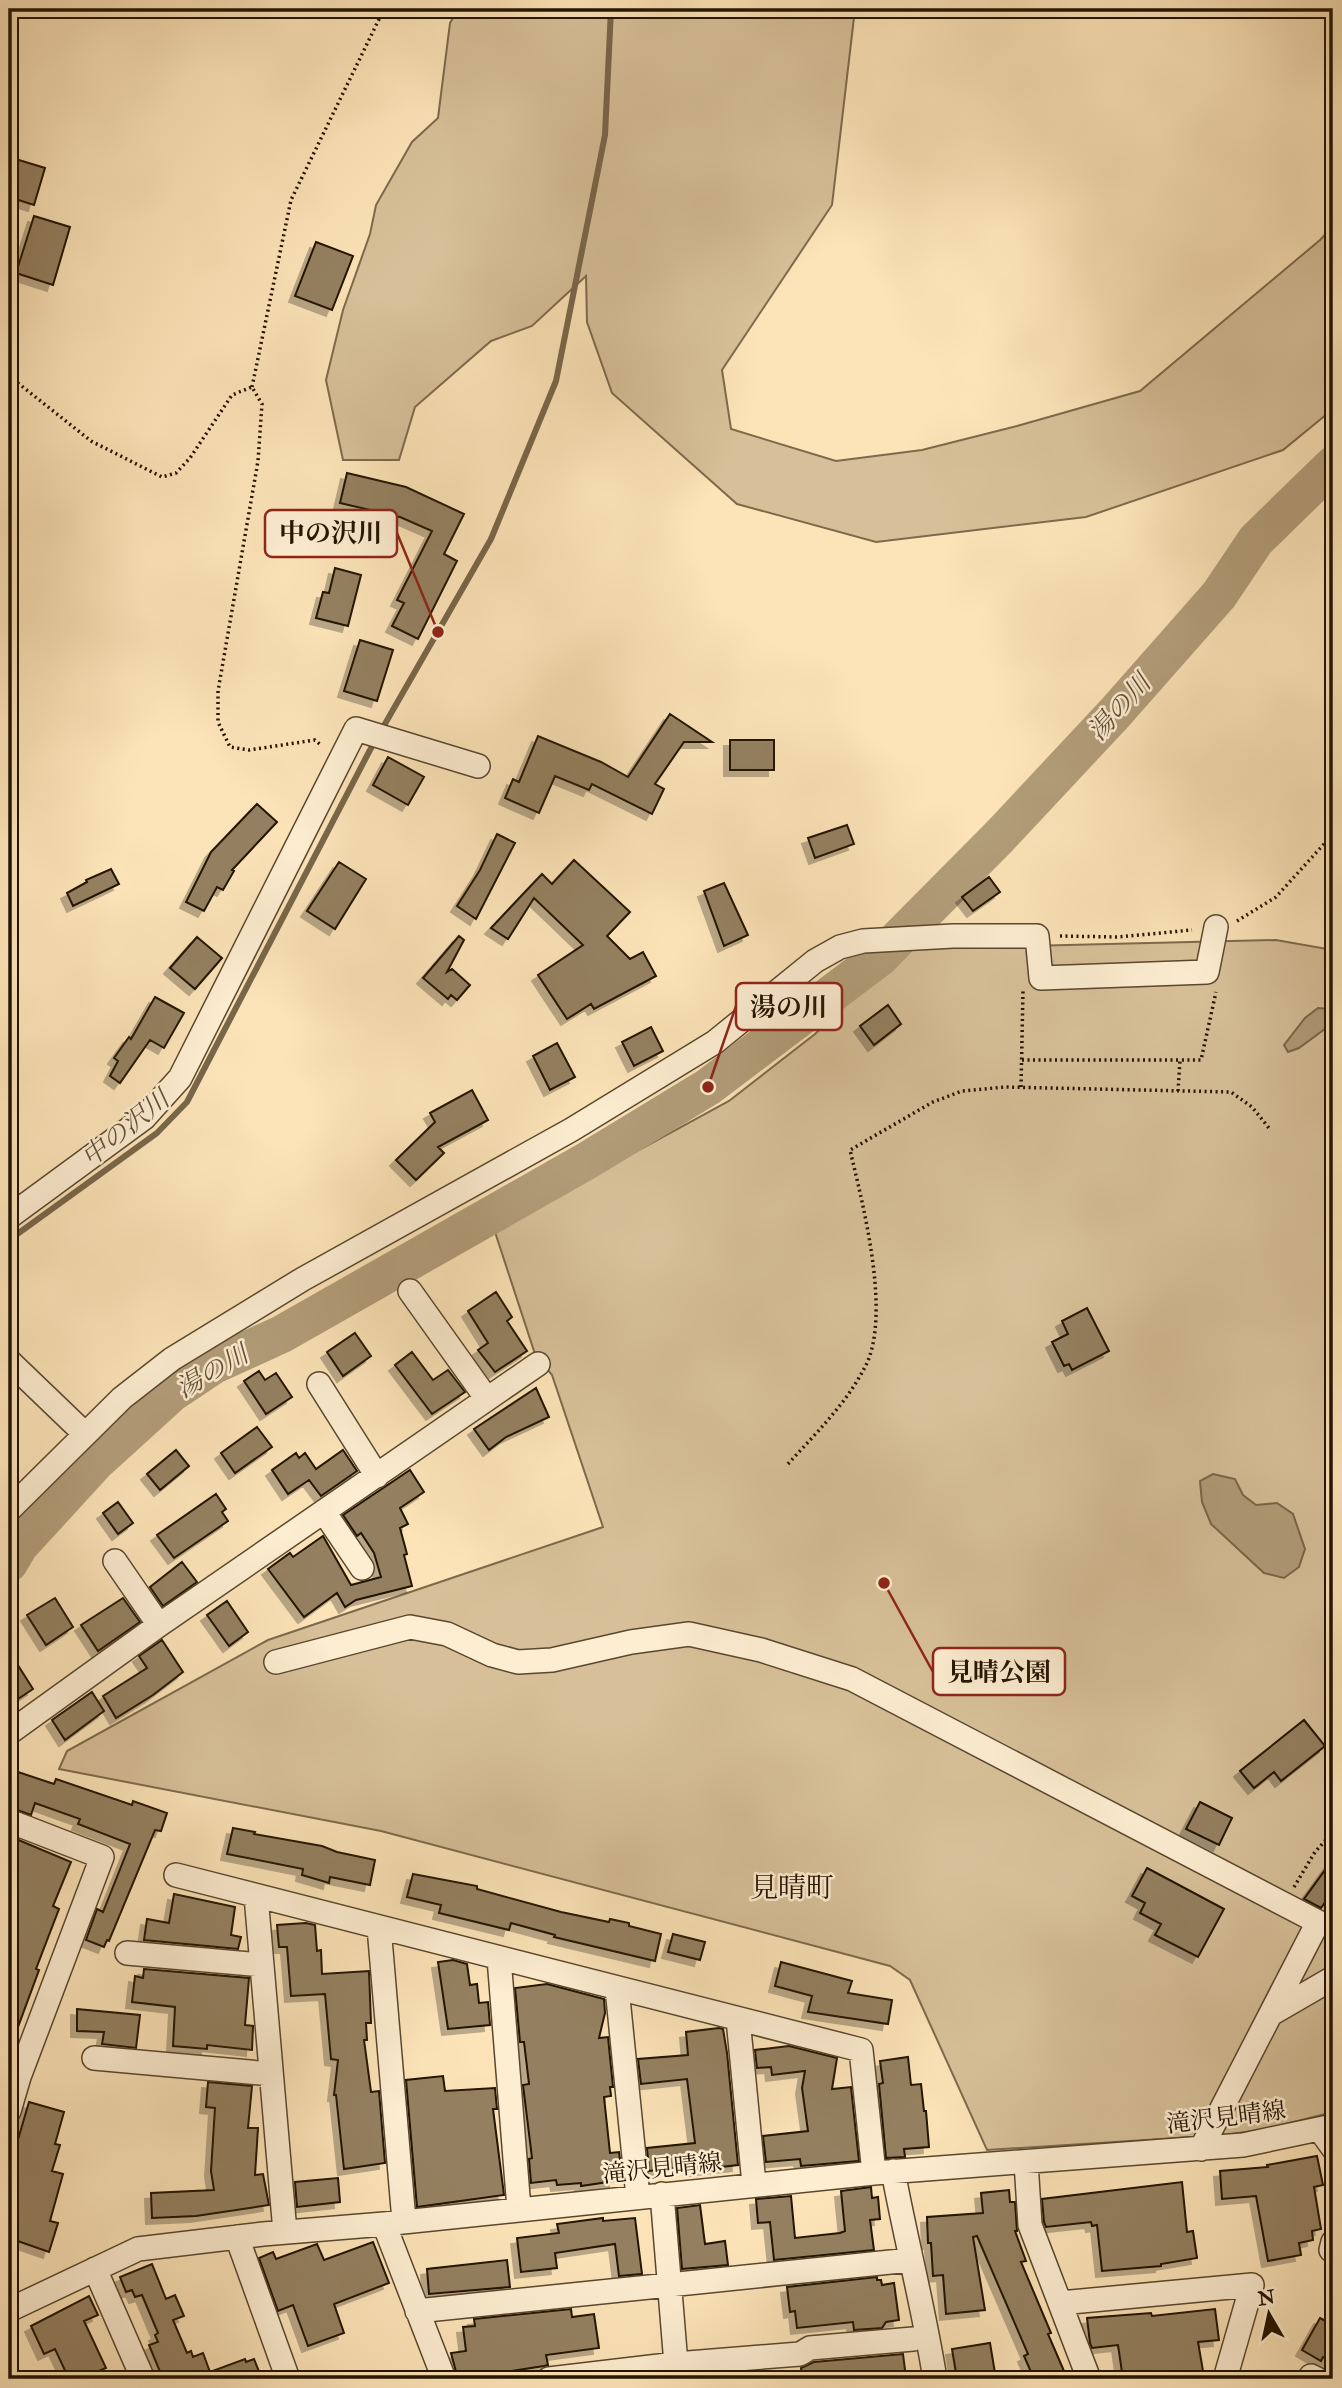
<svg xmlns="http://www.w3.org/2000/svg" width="1342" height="2388" font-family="'IM FELL Double Pica','Noto Serif JP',serif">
<defs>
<filter id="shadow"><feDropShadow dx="-6" dy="6" stdDeviation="0" flood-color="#0004"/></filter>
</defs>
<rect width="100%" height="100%" fill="#fce4b8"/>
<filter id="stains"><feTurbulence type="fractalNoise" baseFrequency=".00286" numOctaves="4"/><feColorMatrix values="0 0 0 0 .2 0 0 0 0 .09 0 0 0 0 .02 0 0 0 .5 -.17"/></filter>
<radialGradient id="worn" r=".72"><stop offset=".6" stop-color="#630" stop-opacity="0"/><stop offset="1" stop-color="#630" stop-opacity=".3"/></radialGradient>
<path fill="#d7c099" stroke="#7d6a4c" stroke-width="2" d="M458,9h397l-23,196 -110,165 9,59 105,32 86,-11 95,-24 123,-35 180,-151 13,-14v183l-50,41 -197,67 -210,25 -139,-38 -125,-111 -25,-71 -1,-46 -54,50 -41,15 -76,66 -16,53h-56l-17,-80 17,-70 27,-76 6,-29 36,-63 26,-24 12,-95z
M1276,940l57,10v1162l-67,17 -41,6 -238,15 -77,-170 -20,-14 -509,-135 -322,-62 8,-18 201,-111 335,-113 -51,-152 -17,-21 -41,-125 235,-128 86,-67 88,-85z"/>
<path fill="#b29d79" stroke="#796649" stroke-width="2" d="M1318,1008l12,1 3,3v11l-34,25 -11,4 -4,-7 21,-27z
M1213,1474l22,5 8,16 13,10 21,-2 16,11 12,35 -6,18 -15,11 -20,-5 -53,-49 -9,-22 -2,-21z"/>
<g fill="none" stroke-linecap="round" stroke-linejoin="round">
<path stroke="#796649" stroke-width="6" d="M9,1240l148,-107 30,-31 183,-352 121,-211 65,-158 49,-246 6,-126"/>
<path stroke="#b29d79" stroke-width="38" d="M9,1563l10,-17 77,-84 76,-69 42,-28 68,-31 306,-174 120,-73 171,-129 120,-121 116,-124 104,-118 37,-55 77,-75"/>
</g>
<path fill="#948060" stroke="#231300" stroke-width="2" filter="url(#shadow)" d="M9,157l36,11 -11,37 -25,-8z
M34,216l36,11 -17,58 -37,-12z
M316,242l37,14 -21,54 -37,-14z
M347,473l59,14 58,27 -20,40 13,7 -39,78 -26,-13 12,-23 -7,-3 35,-69 -32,-14 -60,-14z
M335,568l26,7 -13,51 -32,-8 7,-26 6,1z
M360,640l33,10 -16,51 -33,-10z
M670,714l42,28h-28l-29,42 9,5 -12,25 -60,-30 -3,6 -34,-14 -16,37 -34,-15 8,-19 6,3 19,-46 63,26 27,15z
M730,740h44v30h-44z
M388,757l36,20 -16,28 -35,-20z
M257,804l20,18 -45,48 2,1 -11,19 -6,-3 -13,24 -18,-9 25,-50z
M847,825l7,19 -39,14 -7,-20z
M497,834l18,9 -39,76 -19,-13 23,-36z
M574,860l56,52 -23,24 23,23 13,-7 13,24 -62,33 -3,-5 -24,15 -29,-44 45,-30 -49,-47 -26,41 -17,-11 51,-54 10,10z
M339,862l27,17 -31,50 -28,-18z
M111,869l8,15 -46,22 -6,-13 20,-11 -1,-2z
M989,877l11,15 -27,19 -11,-14z
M724,883l24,52 -24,11 -20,-55z
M459,936l5,4 -17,32 5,-3 18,16 -13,15 -6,-5 -3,4 -25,-21z
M197,937l25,21 -27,31 -25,-21z
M155,997l29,16 -20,35 -14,-8 -30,43 -10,-7 8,-15 -4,-3 15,-21 2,2z
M888,1005l13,19 -27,21 -14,-19z
M651,1027l12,24 -29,15 -12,-24z
M557,1043l18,34 -25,13 -17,-34z
M472,1090l16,30 -50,27 6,6 -28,27 -20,-20 39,-38 -5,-9z
M496,1292l16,25 -5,4 20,30 -32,21 -17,-22 10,-7 -20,-32z
M1087,1308l22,43 -37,19 -3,-6 -5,2 -12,-24 16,-8 -6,-13z
M355,1333l16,23 -28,20 -16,-24z
M412,1352l21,28 15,-10 17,22 -33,22 -37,-49z
M259,1371l6,9 11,-7 16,24 -26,17 -22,-33z
M536,1388l13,29 -43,20 -17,13 -15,-21z
M257,1427l15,20 -37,26 -14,-20z
M176,1450l13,16 -29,24 -13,-16z
M343,1450l14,21 -36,25 -12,-16 -21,14 -16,-24 24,-17 3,5 6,-5 11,16z
M410,1470l14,22 -24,16 8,16 -8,4 7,26 -3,1 8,31 -56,14 -11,7 -8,-14 -33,24 -36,-48 22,-16 3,4 30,-21 28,49 30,-8 -7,-24 -13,-20 -4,3 -14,-21z
M216,1494l10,15 -4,3 6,9 -54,37 -17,-23z
M118,1502l15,21 -15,11 -15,-21z
M182,1562l15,20 -34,24 -13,-19z
M55,1598l18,29 -27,18 -19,-30z
M123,1598l17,24 -42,29 -17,-26z
M227,1601l21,31 -19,14 -22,-31z
M162,1640l21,32 -30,23 -37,23 -13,-22 44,-28 -8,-12z
M9,1651l24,38 -24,16z
M92,1692l12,19 -39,29 -13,-20z
M1304,1720l21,26 -44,35 -7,-9 -20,16 -14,-17z
M15,1771l39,13 2,-5 76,26 1,-4 34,12 -6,18 -6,-1 -46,111 -2,-1 -3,7 -18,-7 11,-31 6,3 27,-68 -52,-20 2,-5 -45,-16 -4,12 -22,-8v-20z
M1200,1802l32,16 -13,27 -33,-16z
M233,1828l22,4 -1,2 68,12 15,6 38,8 -5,25 -40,-8 -1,6 -27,-8 1,-6 -76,-15z
M9,1836l62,26 -18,44 6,3 -23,60 3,1 -28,76h-2z
M1333,1859v32l-12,17 -17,-9z
M1147,1868l77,41 -26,48 -43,-22 6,-11 -21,-11 5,-10 -13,-7z
M413,1874l64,12v3l84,23 48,10 1,-3 19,4v3l32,8 -6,27 -101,-24 1,-2 -44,-12 -2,7 -70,-17 2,-8 -34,-8z
M174,1894l61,13 -4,28 10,2 -3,12 -94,-9 3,-21 22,4z
M306,1923l9,2 2,26 4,-1 1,24 47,-3 2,52h-5l1,17h-3l7,52 8,-1 6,72 -41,6 -8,-74h-2l4,-35 -7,-1 -6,-65 -34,2 -4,-49h-8l-2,-22z
M673,1934l32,8 -5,18 -32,-8z
M453,1960l14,4 3,21 7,-1 2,19 9,-1 2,23 -42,4 -10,-67z
M781,1962l71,19 -4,12 44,7 -4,24 -80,-12 4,-16 -37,-10z
M144,1969l105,9 -4,47 8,1 -1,24 -45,-5v4l-34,-3 2,-39 -43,-5 3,-26 8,2z
M547,1984l57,15 1,14 -6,25 9,-1 5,50h-3l1,9 -7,1 6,56 9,-1 3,22 -8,1 1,6 -34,5v-3l-24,2 -1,-5 -25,3 -2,-24 3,-1 -9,-73 6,-1 -5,-42h-4l-5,-54z
M77,2009l63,6 -4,33 -34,-4 2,-12 -27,-1z
M719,2028l4,1 4,24 11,112 -43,5v-4l-46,5 -2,-23 48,-5 -8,-64 -46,5 -3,-25 50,-4 -2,-23z
M789,2046l48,12 -5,31 19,-2 8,74 -58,5 -1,-7 -34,3 -3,-26 45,-5 -6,-43 3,-17 -33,4 -1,-8 -14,1 -2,-18z
M908,2057l3,28 10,-1 3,27h2l3,36 -25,2 1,8 -19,1 -7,-74 4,-1 -3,-22z
M443,2076l2,15 50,-3 2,21h-4l11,86 -87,12 -11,-127z
M208,2082l44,4 -4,42h10l-3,47 8,-1 6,31 -73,11 -44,2 -1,-25 63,-3 -3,-19 4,-63 -9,-1z
M29,2102l35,10 -9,32 5,1 -8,26 11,3 -13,47 8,2 -9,29 -40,-14v-52l6,-25 -3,-1z
M1317,2156l6,29 -9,2 7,42 -9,2 1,9 -14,3 2,12 -33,6 -12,-65 -34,3 -2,-28 48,-4 -1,-2z
M338,2178l2,24 -43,5 -2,-25z
M1182,2182l5,50 6,-1 4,27 -36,6v2l-59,5 -5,-46 -5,1 -1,-4 -45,5 -2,-5 -2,-23z
M871,2187l1,11 6,-1 2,22 -10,1 4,30 -100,10 -4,-38 -12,1 -2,-24 35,-3 4,42 45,-5 5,-2 -4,-40z
M1009,2190l1,12h5l2,29h-2l11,30 -5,1 30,71 -3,1 16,37 -21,8h-9l-10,-23 4,-2 -51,-118 -4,1 12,73 -39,4 -3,-39 -10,1 -2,-33h-3l-1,-26 56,-4 -2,-20z
M700,2205l5,39 20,-3 3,24 -46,4 -5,-61z
M603,2218v3l32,-3 7,56 -23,2 -4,-32 -60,9 2,15 -36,4 -4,-34 42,-5 -2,-9z
M373,2242l16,41 -55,21 10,29 -36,13 -15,-41 -15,6 -19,-53 14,-6 3,7 41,-15 7,16z
M507,2260l3,27 -81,7 -2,-25z
M152,2264l14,35 9,-4 9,21 -11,4 14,33 4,-2 2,6 10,-4 7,19 35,-13 1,3 8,-3 8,20h-99l-14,-34 9,-3 -3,-7 3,-2 -16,-38 -7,2 -3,-7 -6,2 -6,-15z
M877,2277v3h4l1,5 12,-2 5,37 -13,2 -4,6 -28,2 -1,-8 -56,6 -2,-17 -5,1 -3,-25z
M89,2296l9,19 -14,6 22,47 -26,11h-11l-14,-30 -11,5 -13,-28z
M571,2309l1,8 22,-3 5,34 -53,7 2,10 -4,1 -86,13 -7,-26 15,-2 -3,-24 12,-1 -1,-7z
M1215,2309l4,31 -21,2 5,29 -44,8h-36l-5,-34 -26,3 -2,-5 -3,-25 64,-5 1,3z
M1320,2318l13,7v37l-10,-5 -2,4 -19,-11z
M990,2343l6,36h-39l-5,-30z
M903,2354l3,24 -104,1 -1,-11 13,-6z"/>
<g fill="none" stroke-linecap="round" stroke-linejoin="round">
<g stroke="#59472e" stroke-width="26">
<path id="minor" d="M9,1217l135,-99 36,-40 176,-349 122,37
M410,1291l77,108
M9,1361l76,73
M319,1384l58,92
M9,1510l113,-112 50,-39 131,-80 268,-149 144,-88 100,-81 25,-14 23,-6 90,-5h84l4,42 166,-6 9,-45
M324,1512l38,56
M115,1561l44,64
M276,1662l134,-35 37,7 45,21 26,7 34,-2 79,-18 58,-8 72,16 91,29 466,243 -117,227
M9,1733l150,-108 379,-261
M9,1821l93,36 -83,220 -10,34
M176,1875l685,175 13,123
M256,1896l29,336
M379,1927l25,294
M127,1953l134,12
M499,1958l20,251
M617,1988l21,209
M1271,2014l62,-36
M738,2019l16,165
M94,2058l177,16
M1320,2130l13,18
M1026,2162l4,63 59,154
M893,2171c13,70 31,138 42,208
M662,2194l14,170
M384,2224l60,155
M237,2237l51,142
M1333,2242l-2,8 2,1
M95,2269l48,110
M1060,2303l192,-18 -27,94
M9,2310l129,-61 125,-15 121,-10 490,-51 369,-28 90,-19
M417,2311l493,-51
M1311,2376l6,3
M549,2379l127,-15 124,-10 10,-6 103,-9"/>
</g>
<path stroke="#231300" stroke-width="3.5" stroke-dasharray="2 3.5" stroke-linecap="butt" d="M9,376l82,65 71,36 14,-4 14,-15 42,-63 20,-8 10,17 -4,57 -40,230v31l12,25 19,3 66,-10 7,6
M252,387l39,-187 93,-191
M1237,921l39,-24 57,-63
M1060,936l58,1 74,-7
M1022,1060h158
M1021,1087l2,-96
M1178,1091l2,-31h21l15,-68
M788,1464c28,-31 58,-60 77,-97 27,-51 -2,-162 -15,-217l83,-48 29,-11 43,-4 226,5 21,15 17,21
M1294,1887l21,-35 18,-20"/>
<use href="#minor" stroke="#fdedd1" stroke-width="23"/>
</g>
<g text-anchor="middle" stroke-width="5" stroke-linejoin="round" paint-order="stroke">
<g font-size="24" fill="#231300" stroke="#fdedd1">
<text transform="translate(1226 2117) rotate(-7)" y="8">滝沢見晴線</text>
<text transform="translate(662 2168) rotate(-6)" y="8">滝沢見晴線</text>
</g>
<g font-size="26" font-style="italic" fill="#635136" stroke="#fdedd1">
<text transform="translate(1119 707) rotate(-48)" y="9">湯の川</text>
<text transform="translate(125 1128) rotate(-39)" y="9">中の沢川</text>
<text transform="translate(212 1371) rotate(-30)" y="9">湯の川</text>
</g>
<g font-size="28" fill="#231300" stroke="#fdedd1">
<text x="792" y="1897">見晴町</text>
</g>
</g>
<path fill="none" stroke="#8f2418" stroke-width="2.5" d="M438 632L397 533M708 1087L736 1006M884 1583L933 1672"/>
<g fill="#8f2418" stroke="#fdedd1" stroke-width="2.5">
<circle cx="438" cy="632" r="7"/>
<circle cx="708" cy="1087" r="7"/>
<circle cx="884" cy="1583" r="7"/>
</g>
<g fill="#fdedd1" stroke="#8f2418" stroke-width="2.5">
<rect x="265" y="510" width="132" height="47" rx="7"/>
<rect x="736" y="983" width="106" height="47" rx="7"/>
<rect x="933" y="1648" width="132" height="47" rx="7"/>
</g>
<g font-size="26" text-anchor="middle" font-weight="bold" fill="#231300">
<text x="331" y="542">中の沢川</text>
<text x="789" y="1016">湯の川</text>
<text x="999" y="1681">見晴公園</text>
</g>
<rect width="1342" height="2388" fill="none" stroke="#fce4b8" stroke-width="35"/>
<rect x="10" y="10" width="1321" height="2367" fill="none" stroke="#231300" stroke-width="3.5"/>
<rect x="18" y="18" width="1307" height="2353" fill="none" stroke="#231300" stroke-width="2"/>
<g transform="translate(1269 2314) rotate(351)" stroke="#fdedd1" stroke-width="5" paint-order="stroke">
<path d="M0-5L12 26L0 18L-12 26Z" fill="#231300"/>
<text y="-10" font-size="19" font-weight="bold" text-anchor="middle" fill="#231300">N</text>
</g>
<rect width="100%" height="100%" filter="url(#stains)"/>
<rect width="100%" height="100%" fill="url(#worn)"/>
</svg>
